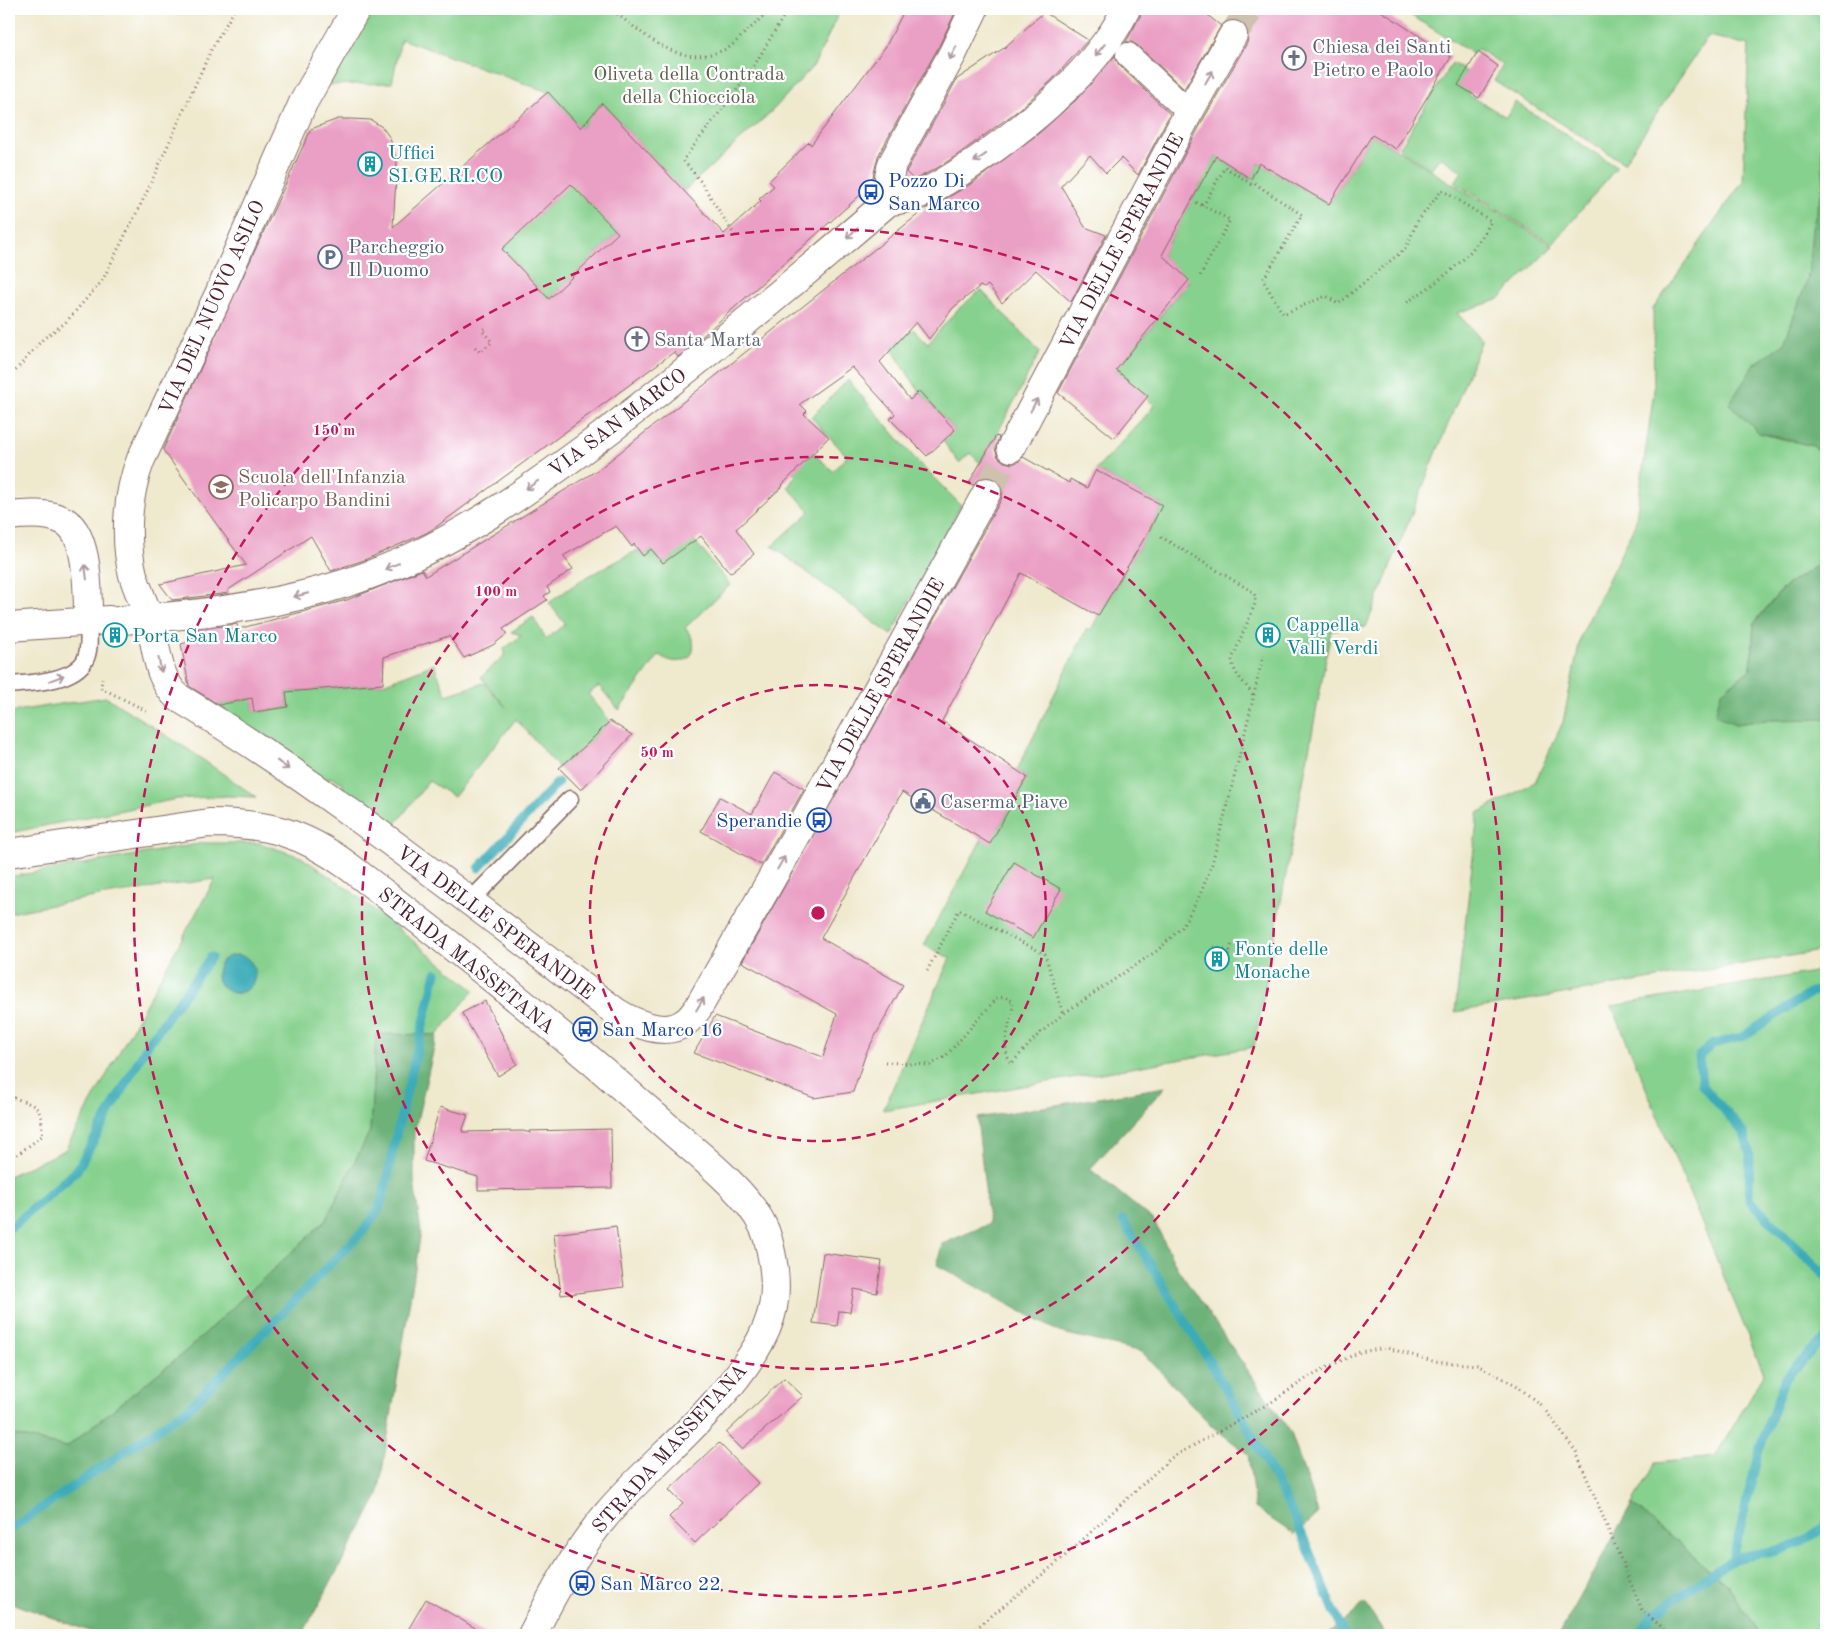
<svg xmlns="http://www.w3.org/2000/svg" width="1835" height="1644" font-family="'Old Standard TT',serif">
<rect width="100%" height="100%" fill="#fff"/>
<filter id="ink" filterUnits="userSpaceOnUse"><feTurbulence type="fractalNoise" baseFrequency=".02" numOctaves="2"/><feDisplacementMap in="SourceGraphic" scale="10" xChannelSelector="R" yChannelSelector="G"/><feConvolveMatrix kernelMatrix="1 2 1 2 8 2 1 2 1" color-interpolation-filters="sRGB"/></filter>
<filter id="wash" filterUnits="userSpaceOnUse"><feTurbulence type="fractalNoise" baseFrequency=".0096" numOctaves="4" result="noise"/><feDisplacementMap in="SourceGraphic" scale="20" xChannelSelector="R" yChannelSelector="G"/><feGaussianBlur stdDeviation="1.12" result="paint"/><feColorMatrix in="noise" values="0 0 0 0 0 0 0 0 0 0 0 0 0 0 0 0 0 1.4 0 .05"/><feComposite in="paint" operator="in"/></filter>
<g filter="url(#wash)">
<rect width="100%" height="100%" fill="#efe9ce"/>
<path fill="#87d18e" stroke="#68785c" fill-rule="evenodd" d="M370,9h471l-27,56 -41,45 -89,81 -82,-88 -21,25 -33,-36 -147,-53 -9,44 -63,2z
M1401,9h422l3,1v111l-5,11 3,52 -12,45 -4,49 -24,65 -29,21 4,69 54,13 13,9v105l-42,27 -30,36 -3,46 -30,23 14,32 31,-4 60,-1v231l-371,62 23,-199 57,-31 28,-60 18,-87 54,-110 19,-134 -1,-82 90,-128 6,-136 -41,-9 -84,127 -130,-82 9,-16 -25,-16 -5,5z
M1452,63l26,16 -9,16 37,22 9,-15 102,65 -64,77 -98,-61 7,-12 -22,-14 -9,12 -32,-20z
M1372,135l24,14 157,97 -55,54 -41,13 25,27 -116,287 -35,4 -77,416 -371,63 67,-152 -26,-13 66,-121 9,4 28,-51 -10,-7 70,-142 4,2 7,-14 53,-89 11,-22 -66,-35 54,-59 4,-6 -38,-35 73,-89 -27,-26 54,-99 34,23 9,-16 70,41z
M561,173l57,60 -69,66 -56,-60 31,-11 32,-30z
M981,290l59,62 -44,84 -16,27 -10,-10 -11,10 -16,-22 12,-11 -36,-39 -28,-43 23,-19 14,14 29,-33z
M848,380l69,81 44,44 -70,130 -119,-89 38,-34 -22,-25 8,-12 -10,-6 28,-15 19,17 14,-15 -36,-39z
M682,525l48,60 -45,43c21,22 0,45 -26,27l-40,55 -20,-24 -11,8 22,27 -26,26 -25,21 -43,-49 -62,78 -25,-16 -35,45 -51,-31v-12l-13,-6 -4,7 -112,-78 38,-8 2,14 34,-5 -2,-15 97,-8 51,-20 12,31 38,-12 22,24 -25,-30 23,-21v-7l18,-14 -11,-3 22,-15 13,22 19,-15 -16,-21 32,-23 57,-30 5,6 8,-7 12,14 10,-7 -12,-14z
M106,697l83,53 67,47 -30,-1 -49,3 -168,34v-121z
M204,843h55l42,14 50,34 123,99 -37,45 -61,-1 -6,97 -44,89 -140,131 -119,96 -58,-13v-258l56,-26 150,-271 -110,16 -96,18v-36zM234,955l5,38c-12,0 -18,-6 -22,-17l5,-16z
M1826,970v665h-65l-33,-49 -96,-82 23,-41 60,-6 49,-83 -152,-368z"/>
<path fill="#6db379" stroke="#5c6952" d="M1826,121v334l-13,-9 -54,-13 -30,-29 26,-40 29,-21 24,-65 4,-49 12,-45 -3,-52z
M1826,560v159l-60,1 -31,4 -20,-9 6,-23 30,-23 3,-45 30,-37z
M376,1034l61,1 -23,98v49l7,50 -43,264 -76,139h-202l-91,-33v-168l58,13 119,-96 140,-131 44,-89z
M1165,1087l-75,82 64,52 23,47 114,165 27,80 -23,22 -40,-27 -7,-54 -35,-27 -71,-75 -83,-20 -122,-67 5,-21 47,-20 -12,-106z
M1632,1504l96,82 33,49h-202z
M1365,1603l21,32h-59z"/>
<path fill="#3babb8" stroke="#426572" d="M217 974a19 19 0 1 1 38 0a19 19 0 1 1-38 0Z"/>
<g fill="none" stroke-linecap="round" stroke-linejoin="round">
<path stroke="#3babb8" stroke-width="9" d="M479,868l79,-86
M1826,989l-14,3 -70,45 -29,7 -14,12 3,29 42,48 6,22 -1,45 77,76
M1123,1220l90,147 28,48
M9,1229l68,-59 71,-126 63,-87
M1244,1420l53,102 47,113
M9,1530l181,-123 175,-178 14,-20 9,-33 6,-32 42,-171
M1733,1559l26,-109 26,-72 41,-41
M1651,1616l82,-57 45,-8 28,-11 20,-14
M1640,1635l9,-16"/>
</g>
<g id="blocks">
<path fill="#ea9fc4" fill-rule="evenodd" d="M905,9h52l-18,37 -61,110 -5,21 -6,12 -171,153 -18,15 -4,-5 -238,175 -10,6 -62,27 -33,11 -20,-35 -83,54 1,3 -57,7 -12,-16 86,-19 -83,-115 148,-321 27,-10h13l20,1 11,7 8,11 7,24 -4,65 155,-135 33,36 21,-25 122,131 37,-33 -2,-2 15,-13 -5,-5 40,-39 2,3 75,-99zM571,184l47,49 -69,66 -47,-50z
M1144,9h56l21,17 -37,63 -47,-44 -5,-3h-6z
M1234,9h144l73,48 -55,92 -24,-14 -43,69 -70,-41 -8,16 -35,-23 -54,99 27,25 -73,90 32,26 -34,42 -56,-45 145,-273 44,-77 2,-9 -3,-7 -6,-6 -7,-2 -6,2z
M1044,12l44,28 -35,39 -33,30 -64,47 -19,12 -23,12 -8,-8 1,-2 50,-91 47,-31z
M1478,52l20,14 -19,32 -21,-13z
M1115,56l4,9 51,49 -32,61 -17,-17 -15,15 -16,-18 -29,31 24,41 21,8 -35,67 -35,-32 -34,33 -14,-18 -4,3 -4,-2 -27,22 -24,31 -13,-17 -36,40 30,38 9,-9 36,39 -28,26 -37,-37 5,-5 -43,-47 -52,37 7,7 -3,3 25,23 -47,48 1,1 -47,43 18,25 -24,19 -29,-37 -38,27 -12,-14 -8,7 -9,-12 -2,3 -16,-21 -53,30 10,13 -26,18 3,5 -6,4 3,4 -44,29 4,5 -14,11 -29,13 -15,-22 -65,21 -1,27 -97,8 2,15 -34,5 -2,-14 -33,7 -30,-19 -8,-42 19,-5 -6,-9 43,-6 1,5 109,-29 75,-30 4,6 173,-107 326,-260 17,-8 32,-19 65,-49 36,-32z
M996,436l3,1 -4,12 3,8 6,5 8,2 7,-3 4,-4 46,26 1,-4 17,9 9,-18 66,35 -11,22 -53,89 -77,-43 -79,148 85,56 -37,67 -88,-52 -81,146 82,47 -37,68 -13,39 -39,6 -120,-45 21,-37 108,41 14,-43 -95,-52 259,-462 2,-8 -2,-8 -7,-6 -8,-2 -7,3 -6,6 -4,-2z
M610,721l22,14 -51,55 -22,-22 25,-21z
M775,772l29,17 -43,76 -60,-34 19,-34 32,17z
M1014,862l47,27 -28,49 -48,-27z
M485,1001l32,63 -19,12 -36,-63z
M440,1107l28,8 -6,17 61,-1 8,2 -2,-2 82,-2 1,59 -134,2v-13l-54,-16z
M616,1226l8,61 -63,8 -7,-61z
M823,1253l59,8 -5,32 -23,-4 -4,23 -11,-1 -2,15 -24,-3z
M784,1378l19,18 -61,53 -16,-16z
M719,1443l39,40 -63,60 -26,-26 14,-13 -14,-14z
M426,1599l61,36h-82z"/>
</g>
</g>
<g filter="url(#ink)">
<use href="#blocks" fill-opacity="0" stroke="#846664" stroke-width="1"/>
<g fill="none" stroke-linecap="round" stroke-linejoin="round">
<path stroke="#cec1ad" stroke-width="28" stroke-dasharray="28 14" stroke-linecap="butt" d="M1233,35l17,-26
M987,492l24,-44"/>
<g stroke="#846664" stroke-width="19">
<path id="service" d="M9,685c21,-2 64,-3 76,-25 6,-12 3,-27 3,-39
M469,902l101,-103"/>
</g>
<g stroke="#846664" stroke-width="26">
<path id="pedestrian" d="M1128,55l61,57"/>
</g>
<g stroke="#846664" stroke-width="30">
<path id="minor" d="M356,9l-53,94 -84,191 -78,165c-14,35 -17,80 -8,116 5,17 14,33 18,51 6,25 7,55 28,72 153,93 294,207 437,314 18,11 48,25 68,11 6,-3 10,-10 14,-15l107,-188 182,-328
M889,201v-24l3,-13 61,-111 21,-44
M1011,448l178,-336 44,-77
M9,516c17,-2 41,-4 57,6 23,15 22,74 22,99
M122,620c82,-5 169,-16 247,-45 88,-32 163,-87 238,-143 97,-74 190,-152 282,-231 33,-2 59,-21 86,-39 49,-34 99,-74 134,-124 7,-9 12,-19 17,-29"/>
</g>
<g stroke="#846664" stroke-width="30">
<path id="tertiary" d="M9,627l100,-7
M9,853l200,-30c57,0 93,9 139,43 109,82 215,168 317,259 31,28 80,64 98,101 5,10 7,20 9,31 7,37 2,63 -18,95 -37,59 -94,103 -141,155 -34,38 -58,83 -81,128"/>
</g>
<path stroke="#846664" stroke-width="3" stroke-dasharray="1 4" stroke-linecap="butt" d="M617,9v5c36,27 66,57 113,33l41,-38
M1192,200l38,20 -30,56
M1203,206l22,-39 26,17 3,-1 48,32 -39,65 20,34 43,-18 12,8 68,-56 11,-26 25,-32 49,31c-19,38 -51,59 -85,82
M735,236l-34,-54 -18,-22 66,-86 39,-65
M475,347l5,5 12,-10 -10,-12 3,-2
M9,378l34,-39 22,-16 37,-42 43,-85 66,-146 24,-41
M1161,537l92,55 2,4v8l-23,55c1,16 13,23 21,36
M102,678l-1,10 48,24
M1214,947l16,4 -6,19
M1230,951l2,-8
M927,971l32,-61 86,44 18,60 95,-64 24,-23 18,-32 12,-31 26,-102 25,-106
M885,1062l45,3 15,-8 52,-59 7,-1 9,4c0,23 -15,42 -2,63l26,-28 26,-22
M9,1096c27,10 34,8 33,40l-33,25
M968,1635l97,-79 106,-98 99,-55 45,-30 45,-21 27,-4 46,13 44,4 39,20 27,22 33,45 66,158 29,25"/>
<use href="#service" stroke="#fff" stroke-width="16"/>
<use href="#pedestrian" stroke="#fff" stroke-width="24"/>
<use href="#minor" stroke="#fff" stroke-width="28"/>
<use href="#tertiary" stroke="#fff" stroke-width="28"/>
</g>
<defs><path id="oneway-shaft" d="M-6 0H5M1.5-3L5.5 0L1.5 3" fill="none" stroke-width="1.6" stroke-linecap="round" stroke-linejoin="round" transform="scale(1.25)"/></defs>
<g stroke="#ae9aa0">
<use href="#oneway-shaft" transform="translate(1100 50) rotate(129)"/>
<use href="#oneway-shaft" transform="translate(953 53) rotate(117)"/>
<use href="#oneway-shaft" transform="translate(1209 77) rotate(-60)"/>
<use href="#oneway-shaft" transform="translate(980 158) rotate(146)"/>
<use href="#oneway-shaft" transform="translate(852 233) rotate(140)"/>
<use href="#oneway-shaft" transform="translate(1034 405) rotate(-62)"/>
<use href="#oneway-shaft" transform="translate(532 485) rotate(145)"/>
<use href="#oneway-shaft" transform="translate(392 566) rotate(157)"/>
<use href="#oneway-shaft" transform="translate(86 572) rotate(-97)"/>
<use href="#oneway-shaft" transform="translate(301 595) rotate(167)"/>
<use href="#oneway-shaft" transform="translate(160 665) rotate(78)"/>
<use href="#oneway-shaft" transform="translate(57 678) rotate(-21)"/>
<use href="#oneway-shaft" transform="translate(283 765) rotate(36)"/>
<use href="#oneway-shaft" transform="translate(781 863) rotate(-60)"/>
<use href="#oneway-shaft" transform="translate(700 1004) rotate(-59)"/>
</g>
</g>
<g fill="none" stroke="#c2185b" stroke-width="2.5" stroke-dasharray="9 6">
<circle cx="818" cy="913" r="228"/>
<circle cx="818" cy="913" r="456"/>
<circle cx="818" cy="913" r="684"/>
</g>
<defs>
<g id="church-ring" transform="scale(1.25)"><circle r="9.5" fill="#fff" stroke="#6b7280" stroke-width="1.5"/><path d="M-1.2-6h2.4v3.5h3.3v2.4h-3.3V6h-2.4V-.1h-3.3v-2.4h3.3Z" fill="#6b7280"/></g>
<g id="building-ring" transform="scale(1.25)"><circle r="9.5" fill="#fff" stroke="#0f9aa8" stroke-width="1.5"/><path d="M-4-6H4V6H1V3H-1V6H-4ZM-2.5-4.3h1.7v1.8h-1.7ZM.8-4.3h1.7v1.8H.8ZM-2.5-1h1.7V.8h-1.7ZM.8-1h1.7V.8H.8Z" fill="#0f9aa8"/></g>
<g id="bus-ring" transform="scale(1.25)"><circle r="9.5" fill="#fff" stroke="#1a4fb4" stroke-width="1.5"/><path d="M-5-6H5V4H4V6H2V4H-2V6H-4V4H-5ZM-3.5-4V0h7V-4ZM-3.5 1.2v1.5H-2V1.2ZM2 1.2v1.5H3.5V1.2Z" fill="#1a4fb4"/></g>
<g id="parking-ring" transform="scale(1.25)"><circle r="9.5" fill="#fff" stroke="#5c6f8a" stroke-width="1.5"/><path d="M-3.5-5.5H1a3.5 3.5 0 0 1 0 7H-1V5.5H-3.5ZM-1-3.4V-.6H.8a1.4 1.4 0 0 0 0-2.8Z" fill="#5c6f8a"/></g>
<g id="school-ring" transform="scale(1.25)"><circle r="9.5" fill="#fff" stroke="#8d6e63" stroke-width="1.5"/><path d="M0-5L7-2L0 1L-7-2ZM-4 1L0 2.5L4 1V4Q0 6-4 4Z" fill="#8d6e63"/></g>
<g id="civic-ring" transform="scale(1.25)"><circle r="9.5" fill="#fff" stroke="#5c6f8a" stroke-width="1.5"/><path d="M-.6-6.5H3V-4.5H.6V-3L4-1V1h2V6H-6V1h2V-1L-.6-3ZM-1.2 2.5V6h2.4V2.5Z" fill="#5c6f8a"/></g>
</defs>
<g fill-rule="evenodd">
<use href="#church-ring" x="1294" y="58"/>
<use href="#building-ring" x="370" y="164"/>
<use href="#bus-ring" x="871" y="192"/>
<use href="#parking-ring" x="330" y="257"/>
<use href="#church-ring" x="637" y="339"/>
<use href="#school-ring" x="221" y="487"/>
<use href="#building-ring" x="115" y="635"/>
<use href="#building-ring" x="1268" y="635"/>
<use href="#civic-ring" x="923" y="801"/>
<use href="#bus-ring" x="819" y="820"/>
<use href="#building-ring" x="1217" y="959"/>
<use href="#bus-ring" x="585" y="1029"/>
<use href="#bus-ring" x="582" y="1583"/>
</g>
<g text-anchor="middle" stroke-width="4.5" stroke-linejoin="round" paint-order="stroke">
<g font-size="20" fill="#5b616d" stroke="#fff" text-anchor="start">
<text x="1312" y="53">Chiesa dei Santi<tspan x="1312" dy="23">Pietro e Paolo</tspan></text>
<text x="654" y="346">Santa Marta</text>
</g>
<g font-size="20" fill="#5f5d4e" stroke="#fff">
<text x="689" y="80">Oliveta della Contrada<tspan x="689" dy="23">della Chiocciola</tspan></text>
</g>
<g font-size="20" fill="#0d838f" stroke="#fff" text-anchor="start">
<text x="388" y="159">Uffici<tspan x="388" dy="23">SI.GE.RI.CO</tspan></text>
<text x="1286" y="631">Cappella<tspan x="1286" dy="23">Valli Verdi</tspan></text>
<text x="132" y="642">Porta San Marco</text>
<text x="1234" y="955">Fonte delle<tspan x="1234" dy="23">Monache</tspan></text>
</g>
<g font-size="20" fill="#164399" stroke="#fff" text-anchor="start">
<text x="888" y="187">Pozzo Di<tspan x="888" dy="23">San Marco</tspan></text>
<text x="802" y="827" text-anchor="end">Sperandie</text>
<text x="602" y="1036">San Marco 16</text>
<text x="600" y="1590">San Marco 22</text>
</g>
<g font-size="20" fill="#4a1f2b" stroke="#fff">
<text transform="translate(1121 241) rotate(-62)" y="7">VIA DELLE SPERANDIE</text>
<text transform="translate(211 307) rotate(-66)" y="7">VIA DEL NUOVO ASILO</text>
<text transform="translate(617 422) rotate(-37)" y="7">VIA SAN MARCO</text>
<text transform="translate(880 685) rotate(-61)" y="7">VIA DELLE SPERANDIE</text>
<text transform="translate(496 922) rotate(37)" y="7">VIA DELLE SPERANDIE</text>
<text transform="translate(467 960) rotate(39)" y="7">STRADA MASSETANA</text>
<text transform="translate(669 1448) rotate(-48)" y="7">STRADA MASSETANA</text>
</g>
<g font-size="20" fill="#4e5e75" stroke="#fff" text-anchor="start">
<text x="348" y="253">Parcheggio<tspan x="348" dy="23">Il Duomo</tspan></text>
<text x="940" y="808">Caserma Piave</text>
</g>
<g font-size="20" fill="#785e54" stroke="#fff" text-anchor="start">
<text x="238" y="483">Scuola dell'Infanzia<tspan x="238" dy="23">Policarpo Bandini</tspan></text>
</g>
</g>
<circle cx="818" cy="913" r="8" fill="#c2185b" stroke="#fff" stroke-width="2.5"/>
<g font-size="15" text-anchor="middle" font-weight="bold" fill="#c2185b" stroke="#fff" stroke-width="4.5" stroke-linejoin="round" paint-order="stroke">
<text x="334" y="435">150 m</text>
<text x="496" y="596">100 m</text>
<text x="657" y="757">50 m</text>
</g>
<rect width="1835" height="1644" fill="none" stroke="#fff" stroke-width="30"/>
</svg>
